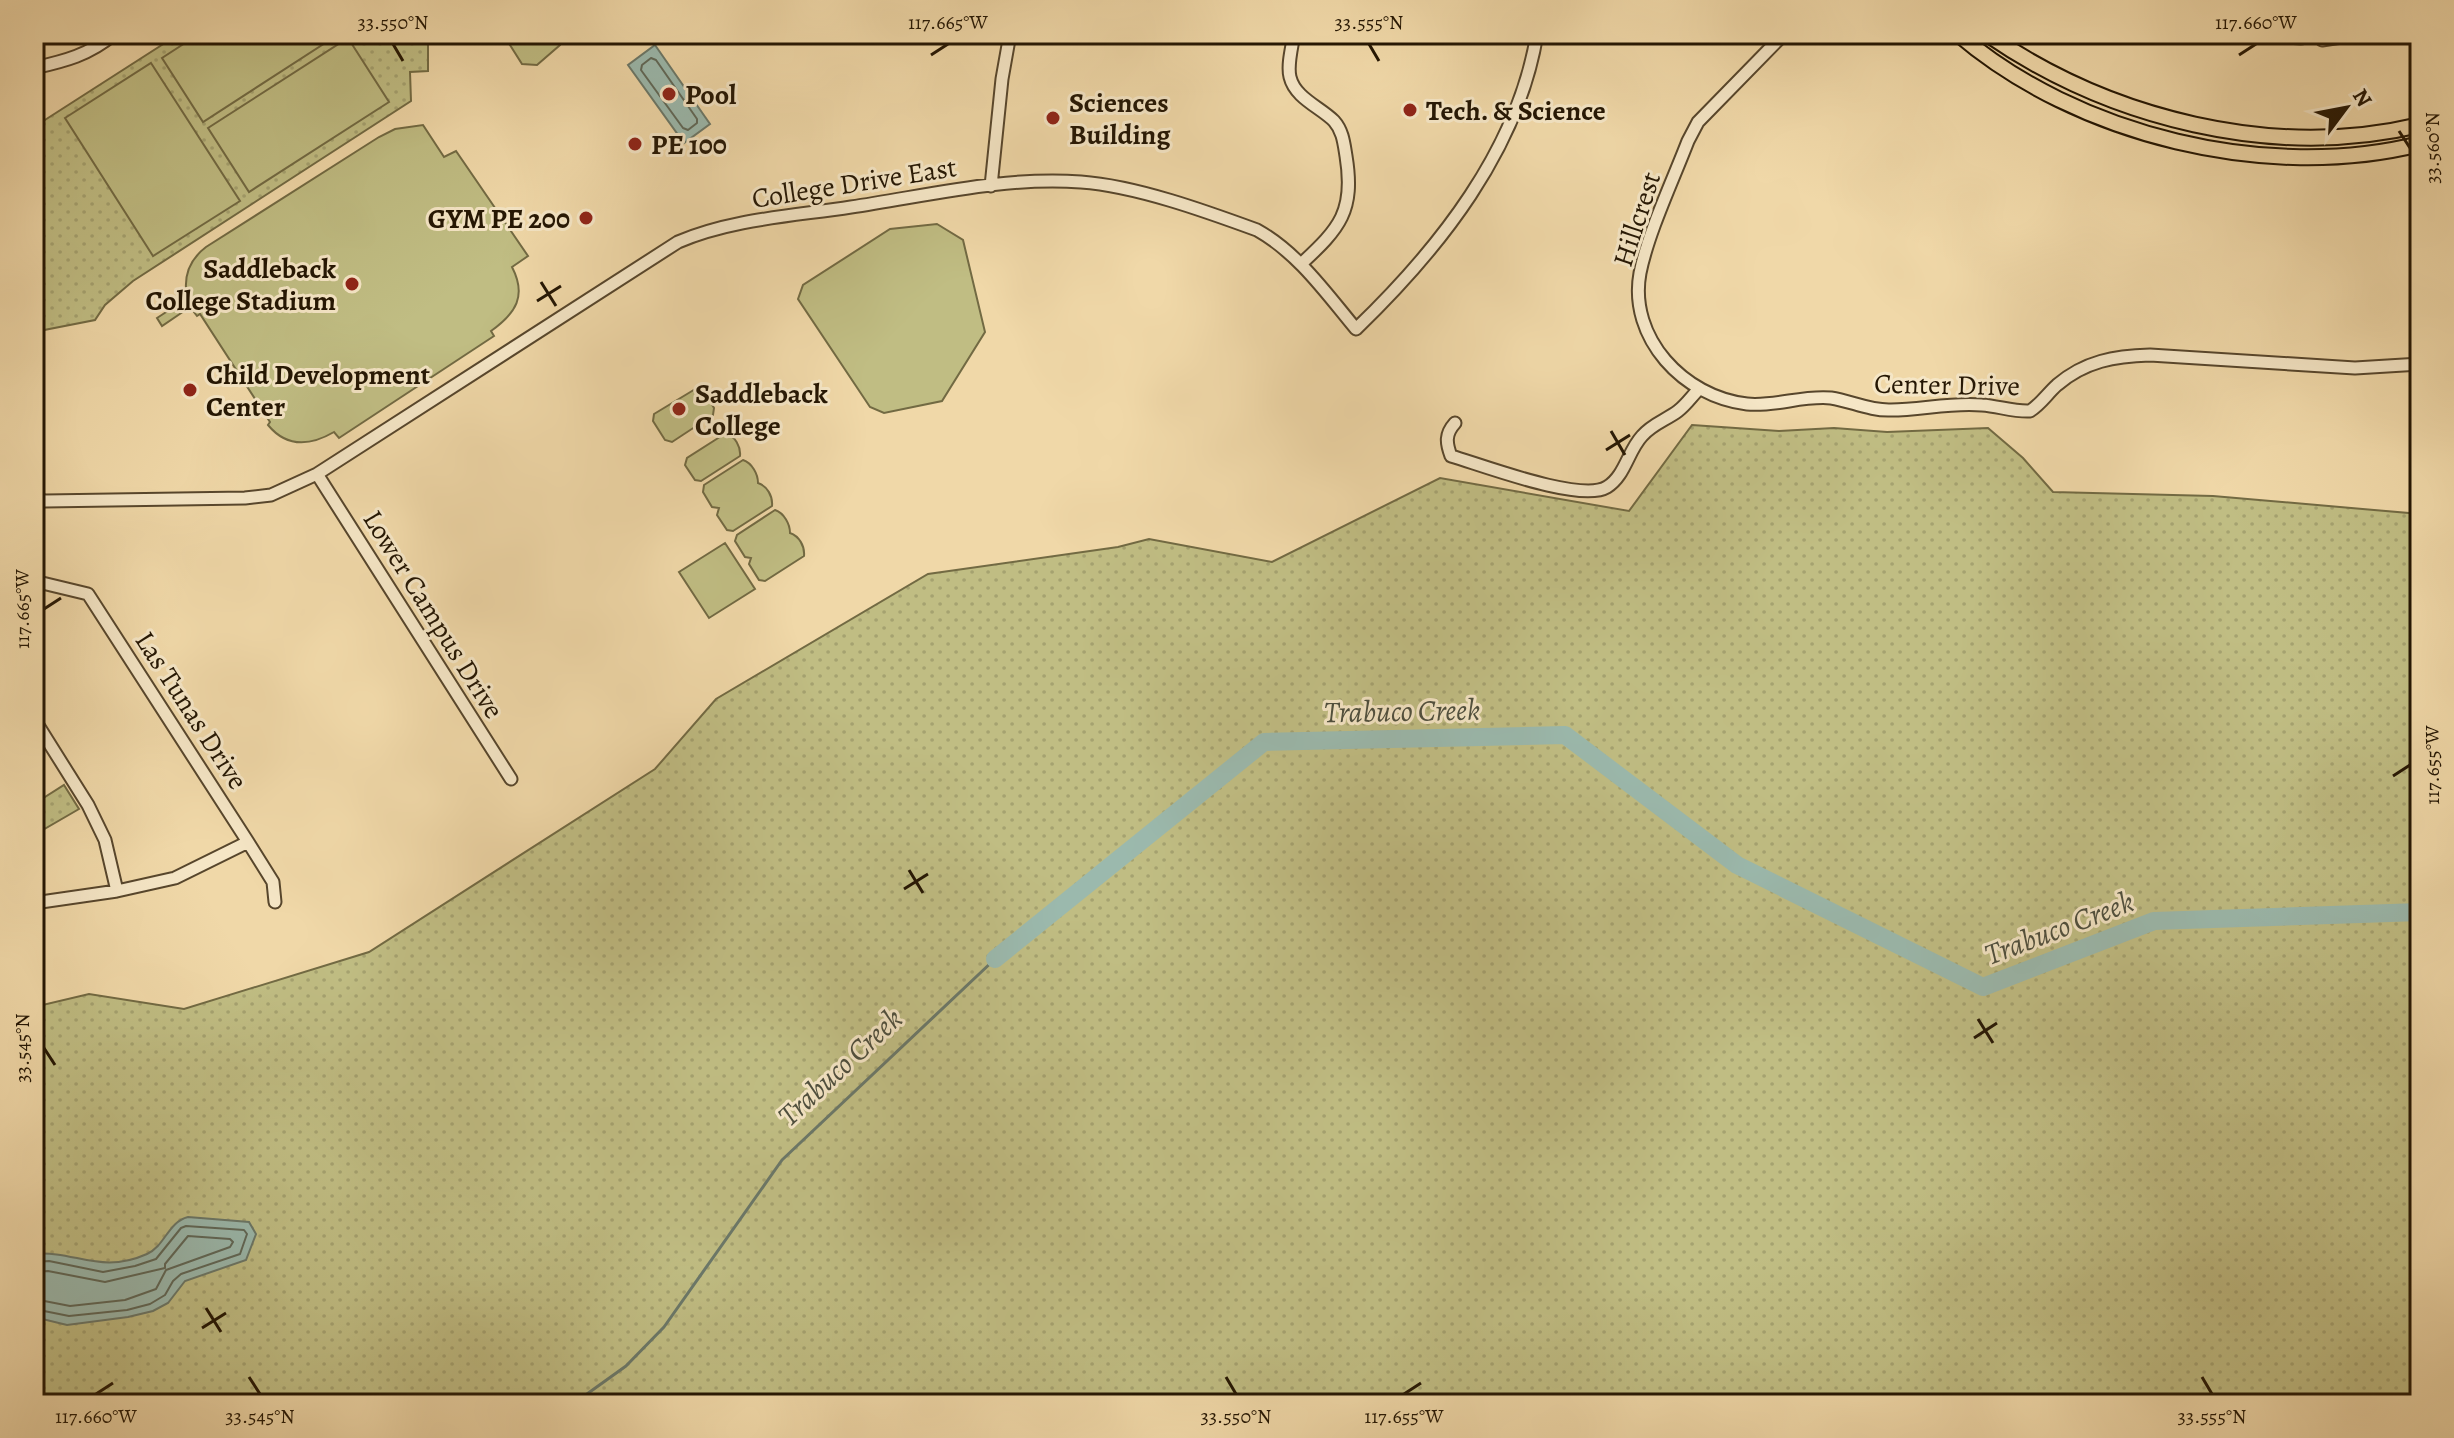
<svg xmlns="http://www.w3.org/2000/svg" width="2454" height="1438" font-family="Alegreya,serif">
<defs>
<pattern id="grass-dots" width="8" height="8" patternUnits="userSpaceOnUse" patternTransform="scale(2)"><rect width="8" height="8" fill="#c0bd83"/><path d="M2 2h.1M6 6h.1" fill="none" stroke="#a5a270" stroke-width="1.8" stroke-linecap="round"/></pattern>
</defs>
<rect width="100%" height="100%" fill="#f0d8a8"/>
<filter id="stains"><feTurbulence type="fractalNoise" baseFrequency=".0025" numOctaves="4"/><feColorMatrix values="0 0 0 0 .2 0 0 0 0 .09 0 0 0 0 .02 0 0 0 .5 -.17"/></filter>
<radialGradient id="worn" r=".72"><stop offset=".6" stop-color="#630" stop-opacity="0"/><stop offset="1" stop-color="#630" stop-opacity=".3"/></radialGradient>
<path fill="url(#grass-dots)" stroke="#726a43" stroke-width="2" d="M179,34h257l1,9 -9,1v27l-18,1 1,29 -278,180 -28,24 -10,15 -61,12v-205z
M1692,425l87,6 55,-3 53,4 101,-4 35,30 30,34 160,4 207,18v890h-2386v-397l55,-13 95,15 185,-57 286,-183 61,-70 212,-125 190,-27 31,-8 123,23 168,-84 189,33z
M64,785l15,24 -45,26v-31z"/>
<path fill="#c0bd83" stroke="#726a43" stroke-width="2" d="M199,34h140l-136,88 -41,-64z
M503,34h64l-7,11 -23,20 -15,-1z
M348,38l41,64 -140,90 -41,-64z
M151,63l89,138 -87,55 -88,-138z
M423,125l21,32 12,-6 72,105 -16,11c15,29 4,46 -21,64l3,5 -155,102 -5,-6c-24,14 -47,16 -66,-7l2,-3 -70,-108 -3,2 -7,-9 -28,19 -5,-8 20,-13 -2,-4 12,-4c-4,-21 2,-37 19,-50l173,-110 16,-8z
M937,224l26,16 22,92 -43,69 -58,12 -14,-6 -72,-108 5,-14 87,-56z
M697,388l5,1 12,19 -1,7 -41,27 -7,-2 -12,-19 1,-7z
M726,433c9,3 15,14 14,23l-39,25 -6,-1 -10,-15 2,-7z
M743,460c9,3 15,14 15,23 9,3 15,13 14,23l-39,25 -6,-1 -10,-15 2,-7 -7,-1 -9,-15 1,-7z
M775,510c9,3 15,14 15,23 9,3 15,13 14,23l-39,25 -6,-1 -10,-16 2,-6 -6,-1 -10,-16 2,-6z
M725,543l30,46 -46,29 -30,-46z"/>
<path fill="#9bb9ad" stroke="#6b7869" stroke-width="2" d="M655,45l55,79 -26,19 -56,-78z
M188,1217l61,5 7,12 -10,26 -61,21 -17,22 -15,8 -25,6 -61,8 -33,-8v-63c41,-4 66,21 113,0 18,-8 21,-32 41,-37z"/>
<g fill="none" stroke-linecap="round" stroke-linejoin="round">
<path stroke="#606858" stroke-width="2" d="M651,58l5,2 41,59v4l-9,7 -5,-2 -42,-58 1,-5z
M34,1262l15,-1 54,11 32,-6 21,-7 25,-31 5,-2 58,4 3,4 -7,20 -59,20 -8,7 -8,14 -15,9 -23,6 -58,6 -35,-7
M34,1272l14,-1 57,11 60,-14v-4l23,-28 42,3 3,3 -3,5 -64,23 -10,19 -31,11 -55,6 -36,-7"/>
<path stroke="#6b7869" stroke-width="3" d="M573,1404l53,-38 38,-39 118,-167 213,-201"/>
<path stroke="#9bb9ad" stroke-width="18" d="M995,959l269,-217 301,-7 172,130 246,122 171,-66 266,-9"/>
<g stroke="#57462c" stroke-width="15">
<path id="minor" d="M1294,34c-2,13 -7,31 -4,43 5,21 30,30 44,44 9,10 10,23 12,35 9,55 -6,72 -45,108
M1784,34l-86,88 -10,19c-15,39 -40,92 -48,132 -12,65 44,124 107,131 28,3 56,-9 84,-6 20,3 39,13 60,12 30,0 60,-8 91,-5 16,1 32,7 48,6 11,-7 17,-17 27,-26 28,-24 58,-29 93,-30l205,13 65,-4
M2244,34l57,4
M2322,40l39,-6
M34,68c31,-7 55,-13 80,-34
M991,186l11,-107 8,-45
M1455,423c-10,11 -9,20 -4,33 31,9 130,47 156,31 18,-11 21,-36 35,-51 10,-12 24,-16 36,-25 8,-6 14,-15 21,-22
M317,474l194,305
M34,499l11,2 200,-3 26,-3 46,-21 361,-232c54,-23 115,-26 173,-35 75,-11 154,-31 230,-25 55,4 124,29 176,48 41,23 69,63 99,99 83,-80 162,-179 181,-295
M34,581l54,13 160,248 25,40 2,20
M34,719l54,86 17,35 12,51
M34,903l83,-12 58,-13 73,-36"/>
</g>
<g stroke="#241603" stroke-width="18">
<path id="major" d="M1958,34c119,102 310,148 462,110
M1987,34c123,85 286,126 433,91"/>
</g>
<use href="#minor" stroke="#f5e6c6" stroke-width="11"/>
<use href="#major" stroke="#f0d8a8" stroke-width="14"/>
</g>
<path fill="none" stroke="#241603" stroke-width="3" d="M393,44l10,17M1369,44l10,17M931,55l17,-11M2239,55l17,-11M2399,131l11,17M541,282l15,24M537,301l24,-15M1611,431l14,24M1606,450l24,-15M44,609l17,-11M2393,776l17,-11M909,870l14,23M904,889l24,-15M1978,1019l15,24M1974,1038l23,-15M44,1048l11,17M206,1308l15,24M202,1328l24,-15M249,1377l11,17M1226,1377l10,17M2202,1377l10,17M96,1394l17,-11M1404,1394l17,-11"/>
<g fill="#8f2418" stroke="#f5e6c6" stroke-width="3">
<circle cx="669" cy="94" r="8"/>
<circle cx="1410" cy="110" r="8"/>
<circle cx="1053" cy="118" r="8"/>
<circle cx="635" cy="144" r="8"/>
<circle cx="586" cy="218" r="8"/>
<circle cx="352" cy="284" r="8"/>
<circle cx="190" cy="390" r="8"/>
<circle cx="679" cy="409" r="8"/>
</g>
<g text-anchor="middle" stroke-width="6" stroke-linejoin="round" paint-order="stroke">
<g font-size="28" font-weight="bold" fill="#241603" stroke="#f5e6c6" text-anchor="start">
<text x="685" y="104">Pool</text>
<text x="1069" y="112">Sciences<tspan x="1069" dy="32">Building</tspan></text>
<text x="1426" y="120">Tech. &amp; Science</text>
<text x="651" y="154">PE 100</text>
<text x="570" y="228" text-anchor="end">GYM PE 200</text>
<text x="336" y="278" text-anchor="end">Saddleback<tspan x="336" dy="32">College Stadium</tspan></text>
<text x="206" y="384">Child Development<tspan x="206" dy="32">Center</tspan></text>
<text x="695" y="403">Saddleback<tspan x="695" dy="32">College</tspan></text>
</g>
<g font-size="28" fill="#241603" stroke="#f5e6c6">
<text transform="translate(854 182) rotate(-9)" y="10">College Drive East</text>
<text transform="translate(1636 219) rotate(-72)" y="10">Hillcrest</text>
<text transform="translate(1947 384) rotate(1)" y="10">Center Drive</text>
<text transform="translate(434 614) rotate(58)" y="10">Lower Campus Drive</text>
<text transform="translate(192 710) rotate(57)" y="10">Las Tunas Drive</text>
</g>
<g font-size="30" font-style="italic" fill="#4e4f3e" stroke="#f5e6c6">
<text transform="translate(1402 711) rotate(-1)" y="10">Trabuco Creek</text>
<text transform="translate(2059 928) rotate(-21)" y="10">Trabuco Creek</text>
<text transform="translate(840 1067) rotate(-43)" y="10">Trabuco Creek</text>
</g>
</g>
<rect width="2454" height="1438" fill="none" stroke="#f0d8a8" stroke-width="88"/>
<g transform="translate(2346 108) rotate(58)" stroke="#f5e6c6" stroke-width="6" paint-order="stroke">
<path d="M0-6L14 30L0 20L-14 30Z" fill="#241603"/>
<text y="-12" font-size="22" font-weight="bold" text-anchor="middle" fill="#241603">N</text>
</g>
<rect x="44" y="44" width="2366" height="1350" fill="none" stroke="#241603" stroke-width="3"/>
<g font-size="20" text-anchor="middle" fill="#241603">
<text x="393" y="29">33.550°N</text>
<text x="948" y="29">117.665°W</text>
<text x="1369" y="29">33.555°N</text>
<text x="2256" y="29">117.660°W</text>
<text transform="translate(2432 148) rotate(-90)" y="7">33.560°N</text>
<text transform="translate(22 609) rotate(-90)" y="7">117.665°W</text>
<text transform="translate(2432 765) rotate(-90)" y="7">117.655°W</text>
<text transform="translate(22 1048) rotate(-90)" y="7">33.545°N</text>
<text x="96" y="1423">117.660°W</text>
<text x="260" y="1423">33.545°N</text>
<text x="1236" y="1423">33.550°N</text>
<text x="1404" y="1423">117.655°W</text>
<text x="2212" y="1423">33.555°N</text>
</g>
<rect width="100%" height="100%" filter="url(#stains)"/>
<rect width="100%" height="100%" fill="url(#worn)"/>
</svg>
